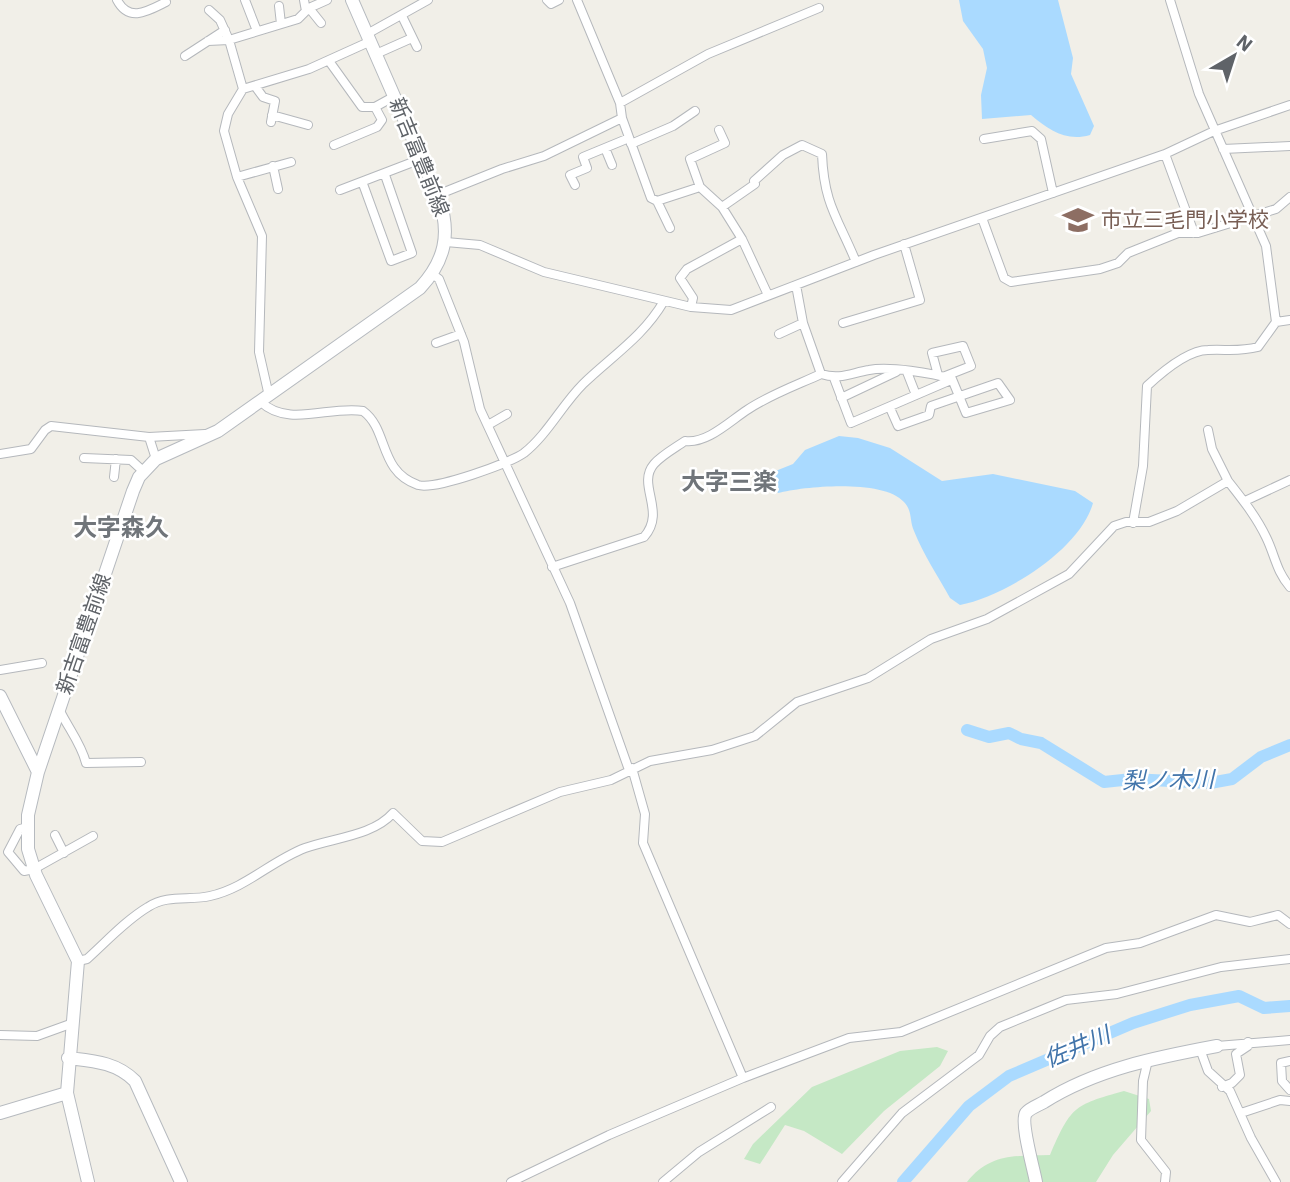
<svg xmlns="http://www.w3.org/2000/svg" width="1290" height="1182" font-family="'IBM Plex Sans','Noto Sans JP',sans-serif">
<rect width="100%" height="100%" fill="#f1efe8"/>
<path fill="#c5e8c5" d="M937,1047l11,4 -8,15 -56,45 -42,43 -38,-23 -19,-6 -25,39 -16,-5 9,-15 59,-57 88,-36z
M1124,1091l25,8 2,12 -38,44 -17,27h-129c23,-29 49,-26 83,-27 21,-48 23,-50 74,-64z"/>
<path fill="#aadaff" d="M959,0h99l15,58 -2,16 23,52 -4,9c-24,7 -41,-5 -59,-20l-49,4 -1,-24 6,-27 -4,-19 -20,-28z
M839,436l19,2 32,10 52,33 51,-7 82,17 18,12c-13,47 -88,93 -133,102l-10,-7c-12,-22 -27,-44 -36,-67 -5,-11 -1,-19 -10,-29 -20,-23 -99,-16 -126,-9l-10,-19 25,-10 12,-14z"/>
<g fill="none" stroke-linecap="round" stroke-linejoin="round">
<path stroke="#aadaff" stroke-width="12" d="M967,730l22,7 20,-4 12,6 20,4 63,39 28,-3 78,4 22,-4 29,-22 29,-12
M903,1182l66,-76 40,-30 124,-53 57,-18 49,-9 25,12 26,-2"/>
<g stroke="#b5b8bc" stroke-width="10">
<path id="street" d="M117,0c12,23 31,11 49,2
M245,0l12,31
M304,0l2,11
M547,0l4,4 8,-4
M279,6l2,18
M309,8l12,15
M402,16l15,31
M367,34l61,-34
M208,41l21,-1 -9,-20 -11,-10
M376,54l36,-16
M185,56l40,-26
M329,61l33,46h13
M255,86l8,11 12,4 -4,21
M243,89l66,-20 62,-28
M620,103l88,-49 111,-46
M272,115l36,10
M622,118l29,80 6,3 43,-14
M719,130l6,13 -35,16 10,28 22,20 20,32 26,56
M984,139l48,-8 9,8 12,54
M631,144l42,-18 22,-15
M334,145l43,-18 5,-7 -7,-13 20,-11
M605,148l7,17
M1223,149l67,-3
M1165,154l29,79
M273,166l5,23
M237,177l54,-15
M363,184l28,77 21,-8 -27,-78
M575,185l-5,-10 17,-7 -4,-11 46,-19
M340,190l81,-31
M437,195l65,-26 42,-13 78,-38 -2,-15 -43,-103
M657,201l13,27
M722,207l33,-23 -1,-3 29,-26 19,-10 20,9c2,51 16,64 34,108
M982,218l22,60 7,4 89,-13 18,-6 10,-10 50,-20h20l78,-24 14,-12
M446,242l34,3 64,27 147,35 40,3 143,-55 291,-101 49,-23 76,-26
M432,274l7,5 25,63 16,67 90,194 59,167
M796,285l7,38 18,51
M691,307l2,-9 -13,-20 7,-9 55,-30
M1276,322l14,-2
M843,323l77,-23 -16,-56
M779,334l24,-11
M436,343l25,-9
M907,372l9,23
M938,375l-6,-22 31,-7 8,20 -28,11
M834,378l17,45 100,-43
M269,396l-10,-44 3,-116 -25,-59 -13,-46 4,-17 15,-25 -14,-49 69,-21 11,-11 18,-8
M841,398l55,-26
M261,402c27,26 70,3 102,9 26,19 15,60 55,74 18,5 92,-22 106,-32 23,-18 38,-48 59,-69 29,-28 60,-47 81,-83
M488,425l19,-11
M1208,430l4,19 16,32
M149,437l56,-3
M0,454l31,-5 14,-19 6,-4 98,11 7,22
M84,458l47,2 12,11
M114,477l2,-18
M1245,501l45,-21
M1133,523l10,-57 4,-80c14,-13 41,-36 61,-36 18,-1 31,2 50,-3l18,-25 -10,-76 -67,-152 -29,-94
M552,567l92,-30c23,-26 -8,-52 10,-73 8,-9 21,-16 31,-23 22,3 45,-20 62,-31 22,-15 50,-25 74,-36 19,6 30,-1 48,-4 20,-4 63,3 83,9l14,34 44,-13 -12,-17 -67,23 -2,9 -31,11 -8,-18
M0,670l42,-7
M59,709c9,19 22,34 27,54l55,-1
M632,768l13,46 -2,29 100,235
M28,827l-8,2 -12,23 16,19 10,-2 59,-33
M55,835l9,18
M78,961l9,-2c19,-17 39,-39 61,-52 20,-13 41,-6 62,-11 36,-8 61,-35 95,-48 27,-10 68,-12 88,-35l29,28 20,1 118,-50 51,-12 39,-19 62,-11 43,-14 42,-34 71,-24 63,-39 56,-20 82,-45 45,-48 12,-4h23l28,-11 51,-30c14,18 28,35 38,56 9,18 10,34 24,50
M0,1035l37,1 36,-13
M1217,1046l73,-6
M1200,1049l8,22 22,20 21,47 25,44
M1148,1060l-5,21 -2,59 25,32 -1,10
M1290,1061l-9,2 1,18 8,9
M1222,1087l10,-4 8,-8 -4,-21 12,-8v-4
M1241,1113l39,-13 10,1
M511,1182l98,-47 134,-57 106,-40 52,-6 205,-84 34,-5 76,-28 34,7 28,-7 12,9
M663,1182l36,-30 72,-45
M842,1182l60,-69 77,-58 11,-19 10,-9 66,-27 51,-6 104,-27 69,-8"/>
</g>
<g stroke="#b6babf" stroke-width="14">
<path id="secondary" d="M0,696l38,76
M68,1058c25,3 48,4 67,23l46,101
M0,1113l67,-20
M88,1182l-21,-89 11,-132 -42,-86 -8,-26v-34l10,-43 95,-281 6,-14 17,-18 62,-28 202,-143c25,-27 31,-54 19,-89l-87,-199
M1036,1182c-2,-12 -16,-60 -10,-69 4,-5 13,-8 18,-11 52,-33 114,-45 173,-56"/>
</g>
<use href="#street" stroke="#fff" stroke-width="8"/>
<use href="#secondary" stroke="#fff" stroke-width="12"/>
</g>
<defs>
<g id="school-bare" transform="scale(2.415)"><path d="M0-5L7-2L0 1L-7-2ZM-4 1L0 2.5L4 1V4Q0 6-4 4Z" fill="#8d6e63" stroke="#fff" stroke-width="2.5" paint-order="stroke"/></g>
</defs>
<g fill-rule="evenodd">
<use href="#school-bare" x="1078" y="220"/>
</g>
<g text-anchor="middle" stroke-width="5" stroke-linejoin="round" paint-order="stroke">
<g font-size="21" fill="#5f6368" stroke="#fff">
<text transform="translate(419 157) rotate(68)" y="7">新吉富豊前線</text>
<text transform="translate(84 634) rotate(-71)" y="7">新吉富豊前線</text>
</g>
<g font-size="21" fill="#785e54" stroke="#fff" text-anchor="start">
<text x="1101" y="227">市立三毛門小学校</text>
</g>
<g font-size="23" font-style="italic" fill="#4174aa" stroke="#fff">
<text transform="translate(1168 780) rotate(-1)" y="8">梨ノ木川</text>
<text transform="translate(1077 1047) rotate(-23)" y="8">佐井川</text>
</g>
<g font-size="24" font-weight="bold" fill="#70757a" stroke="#fff">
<text x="729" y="490">大字三楽</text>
<text x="121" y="536">大字森久</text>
</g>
</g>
<g transform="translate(1234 56) rotate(39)" stroke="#ffffff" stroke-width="5" paint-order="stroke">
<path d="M0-5L12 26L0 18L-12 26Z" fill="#5f6368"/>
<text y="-10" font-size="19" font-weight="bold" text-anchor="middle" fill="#5f6368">N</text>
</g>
</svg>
